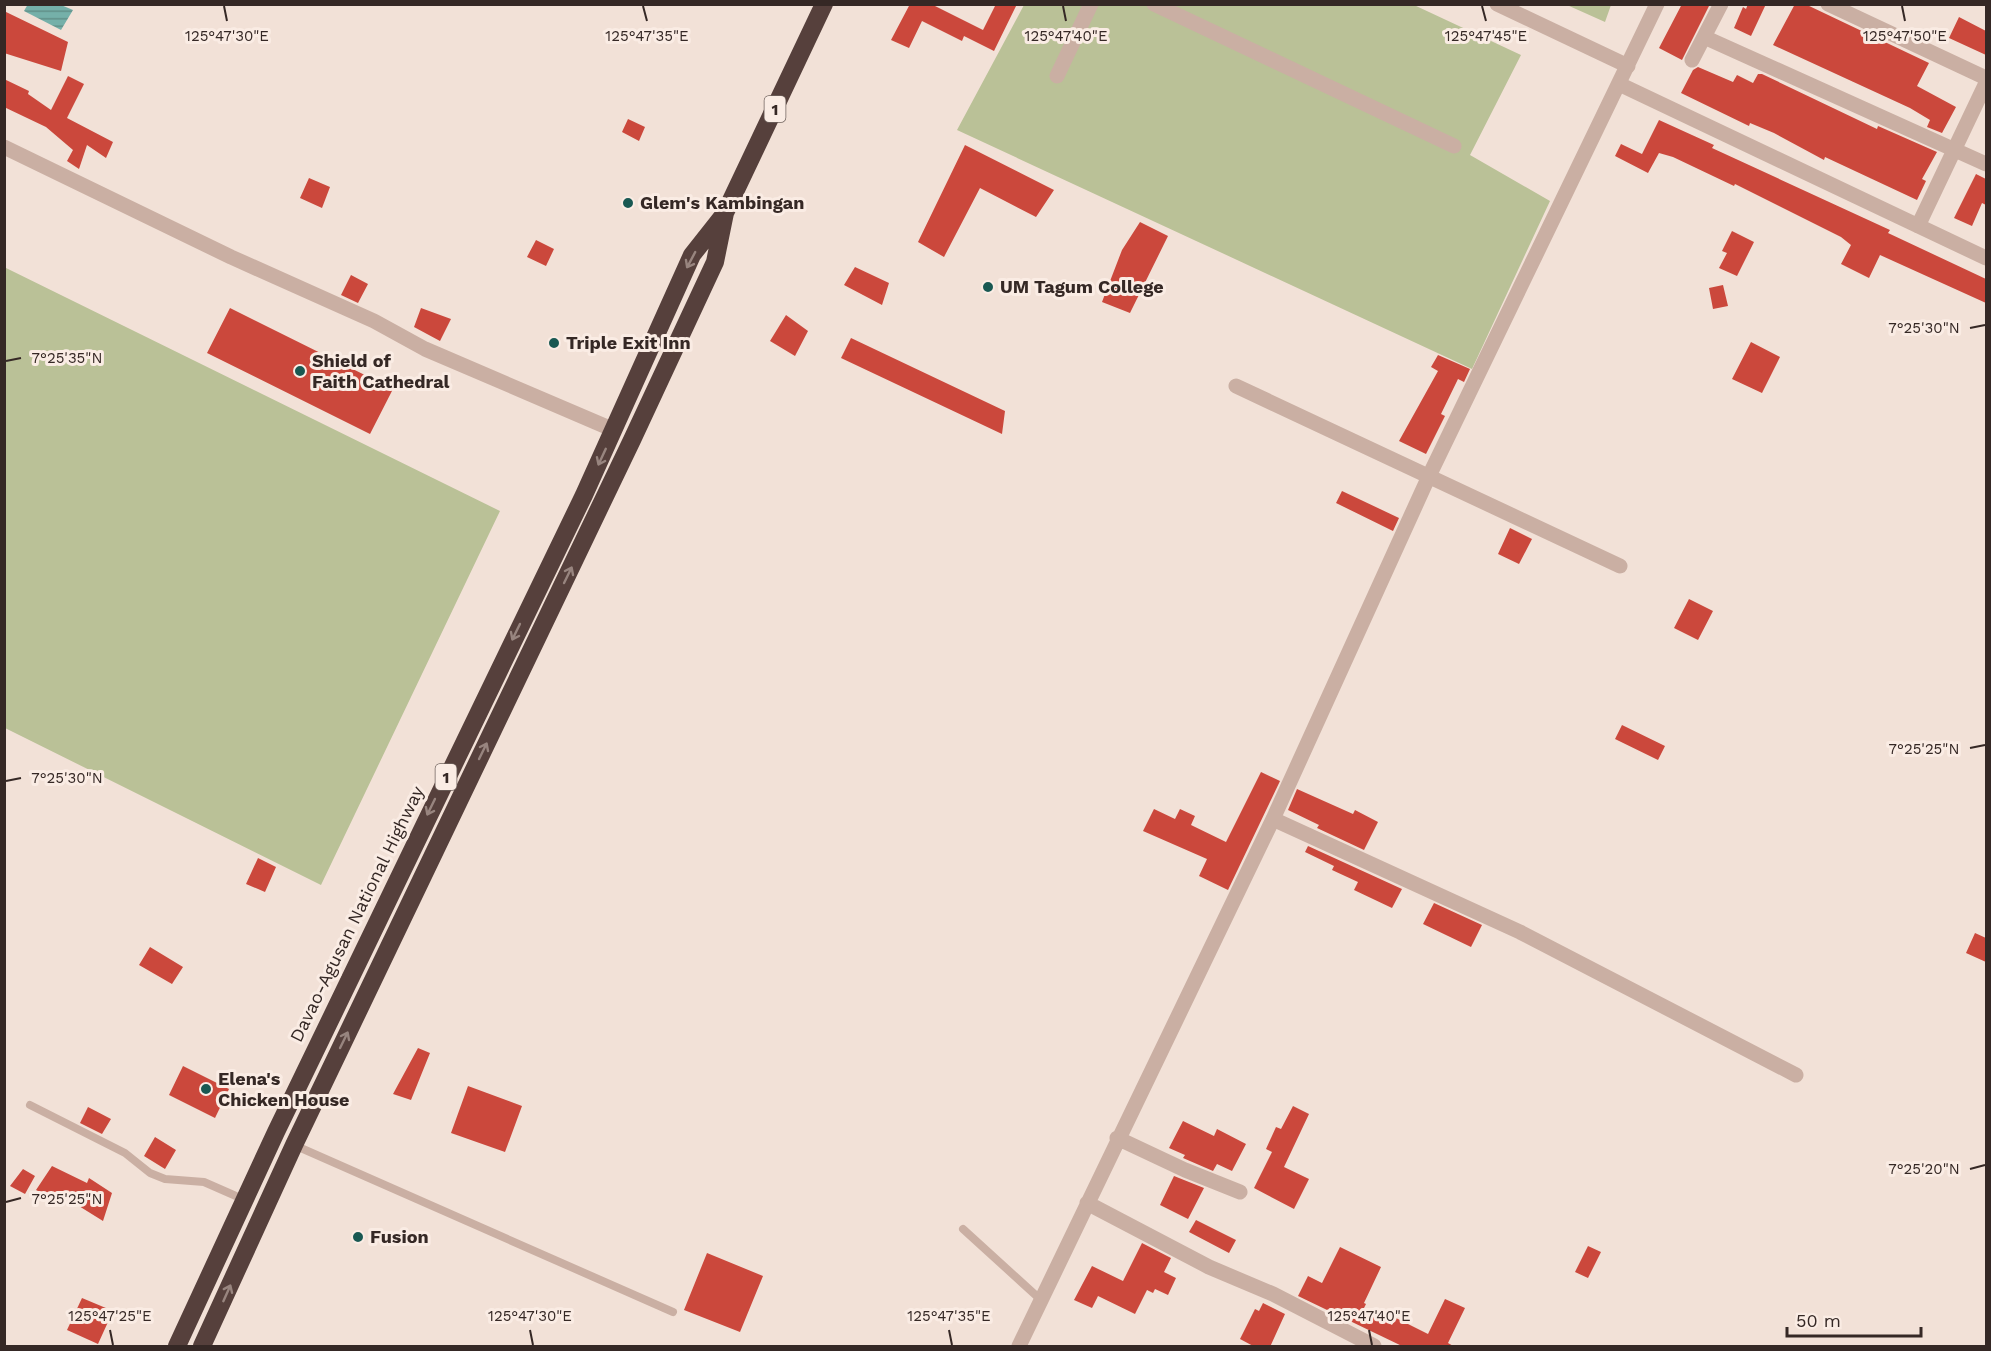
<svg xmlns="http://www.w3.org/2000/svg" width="1991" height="1351" font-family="'Work Sans',sans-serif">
<defs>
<pattern id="water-rules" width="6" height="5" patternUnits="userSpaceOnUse" patternTransform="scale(1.5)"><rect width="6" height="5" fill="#75b0a9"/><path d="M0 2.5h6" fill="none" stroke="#618f89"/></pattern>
</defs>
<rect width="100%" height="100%" fill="#f2e1d7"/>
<path fill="#bac197" d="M1024,5h390l107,50 -51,100 80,46 -78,168 -515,-239z
M1567,5l44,-1v1l-6,17z
M4,267l496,244 -179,374 -316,-157z"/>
<path fill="url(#water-rules)" d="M28,4l33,1 12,5 -12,20 -37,-19z"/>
<path fill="#cb483c" d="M910,4h21l52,26 13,-26h21l-23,47 -30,-15 -2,5 -40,-20 -13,27 -18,-8z
M1682,4h28l-28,56 -23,-12z
M1748,4h18l-15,32 -17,-8 9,-21 3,2z
M1795,4h10l124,59 -12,23 39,21 -14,26 -15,-6 3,-7 -20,-12 -137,-63z
M4,11l64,31 -7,29 -57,-18z
M1959,17l27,14v24l-37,-17z
M1698,67l35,15 4,-7 16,8 5,-9h4l115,55 1,-3 59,26 -15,27 4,2 -9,19 -92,-43 -1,3 -50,-27 -24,-10 -1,3 -68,-33 12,-23z
M68,76l16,8 -17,34 46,24 -7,16 -19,-13 -8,24 -12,-8 6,-11 -27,-23 -42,-20v-28l25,12 -1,3 23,16z
M628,119l17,8 -6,14 -17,-9z
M1659,120l55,25 -2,3 178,82 -2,3 98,46v24l-106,-48 -11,23 -28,-14 10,-19 -10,-8 -106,-53 -1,2 -61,-29 -14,-4 -11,20 -33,-17 6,-12 21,10z
M965,145l89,45 -18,27 -56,-29 -36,69 -26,-15z
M1976,174l10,5v26l-4,-2 -10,23 -18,-8z
M309,178l21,9 -8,21 -22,-10z
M1140,222l28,14 -38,77 -28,-11 20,-52z
M1732,231l22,11 -17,34 -18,-8 8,-15 -5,-2z
M536,240l18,9 -8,17 -19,-9z
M855,267l34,16 -7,22 -38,-20z
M351,275l17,9 -10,19 -17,-8z
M1723,285l5,21 -15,3 -4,-21z
M230,308l163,81 -23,45 -163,-81z
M421,308l30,11 -11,22 -26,-14z
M786,315l22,16 -13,25 -25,-15z
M851,338l154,73 -3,23 -161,-76z
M1751,342l29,15 -18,36 -30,-14z
M1438,355l32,14 -6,13 -6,-3 -17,35 4,2 -19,38 -27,-13 39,-70 -7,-4z
M1342,491l57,27 -6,13 -57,-28z
M1510,528l22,11 -13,25 -21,-10z
M1689,599l24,12 -15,29 -24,-12z
M1622,725l43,21 -7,14 -43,-21z
M1261,772l19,9 -52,109 -29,-14 8,-17 -64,-28 11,-22 21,10 5,-10 15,7 -4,9 35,17z
M1297,789l56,25 2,-4 23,12 -14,28 -47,-22 2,-3 -31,-15z
M1308,846l94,43 -10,19 -38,-18 4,-8 -26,-12 2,-4 -29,-14z
M258,858l18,9 -11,25 -19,-8z
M1434,903l48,22 -11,22 -48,-23z
M1975,933l11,5v24l-20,-9z
M150,947l33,20 -11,17 -33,-19z
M418,1048l12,5 -19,47 -18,-6z
M183,1066l46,23 -14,29 -46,-23z
M468,1086l54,20 -17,46 -54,-19z
M1293,1106l16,8 -25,53 25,12 -15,30 -40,-21 18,-36 -6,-3 10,-22 5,2z
M88,1107l23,12 -9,15 -22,-11z
M1183,1121l31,15 3,-7 29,15 -14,27 -15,-7 -4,7 -30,-13 2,-3 -16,-7z
M155,1137l21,13 -11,19 -21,-13z
M52,1166l35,17 2,-5 23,15 -9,28 -45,-28 -4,6 -18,-9z
M23,1169l12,7 -10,18 -15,-8z
M1174,1176l30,12 -16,31 -28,-14z
M1196,1220l40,20 -7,13 -40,-21z
M1142,1243l29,15 -7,14 12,6 -8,17 -13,-6 -2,4 -6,-3 -12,24 -37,-18 -6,12 -18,-8 18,-34 31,15z
M1588,1246l13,6 -13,26 -13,-6z
M1340,1247l41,20 -17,36 2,1 -3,6 29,15 4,-7 32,16 17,-35 20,9 -17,35 7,4h-51l-106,-51 10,-20 14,7z
M707,1253l56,23 -23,56 -56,-22z
M82,1298l31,13 -15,33 -31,-14z
M1263,1303l22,11 -15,33h-15l-15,-8 15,-30 4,2z"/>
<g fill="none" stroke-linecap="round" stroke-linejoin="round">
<path stroke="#caafa3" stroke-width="8" d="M30,1105l95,48 25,20 15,6 39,3 41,18
M294,1145l379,167
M963,1229l78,71"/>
<path stroke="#caafa3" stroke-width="15" d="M1154,4l300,142
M1497,4l131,62
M1828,4l158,74
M1704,37l282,127
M1692,60l29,-56
M1057,76l34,-72
M1619,84l367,174
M4,147l227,110 143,64 51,28 189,81
M1918,226l68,-143
M1236,386l384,180
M1273,819l247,113 276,143
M1117,1138l68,32 55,22
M1087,1203l122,64 64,27 101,52
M1019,1346l254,-527 156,-343 228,-472"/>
<path stroke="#56403c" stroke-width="18" d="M177,1346l99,-214 308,-637 108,-240 30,-38
M202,1346l92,-201 338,-705 83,-178 10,-49 99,-209"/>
</g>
<defs><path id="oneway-shaft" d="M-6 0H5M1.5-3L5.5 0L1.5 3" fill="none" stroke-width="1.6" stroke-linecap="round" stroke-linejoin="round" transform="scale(1.5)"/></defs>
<g stroke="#98857f">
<use href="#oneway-shaft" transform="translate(691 260) rotate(118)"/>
<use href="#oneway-shaft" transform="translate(602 457) rotate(115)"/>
<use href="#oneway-shaft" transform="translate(568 575) rotate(-64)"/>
<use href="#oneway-shaft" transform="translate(516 632) rotate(116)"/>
<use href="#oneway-shaft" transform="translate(483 751) rotate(-64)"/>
<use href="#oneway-shaft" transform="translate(431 807) rotate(116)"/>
<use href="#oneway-shaft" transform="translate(344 1040) rotate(-64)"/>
<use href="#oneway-shaft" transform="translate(227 1293) rotate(-66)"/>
</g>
<path fill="none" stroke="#352825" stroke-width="2" d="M224,6l3,15M643,6l4,15M1063,6l3,15M1482,6l4,15M1902,6l3,15M1970,328l15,-3M6,361l15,-3M1970,748l15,-3M6,781l15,-3M1970,1169l15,-4M6,1202l15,-4M110,1330l3,15M530,1330l3,15M949,1330l3,15M1369,1330l3,15"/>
<g fill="#195852" stroke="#faece4" stroke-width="2">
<circle cx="628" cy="203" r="6"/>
<circle cx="988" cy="287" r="6"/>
<circle cx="554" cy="343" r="6"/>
<circle cx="300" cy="371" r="6"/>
<circle cx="206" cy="1089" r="6"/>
<circle cx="358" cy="1237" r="6"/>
</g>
<g text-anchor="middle" stroke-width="6" stroke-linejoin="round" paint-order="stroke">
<g fill="#faece4" stroke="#70635e" stroke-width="1.5">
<rect x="764.5" y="96" width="21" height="26" rx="4.5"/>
<rect x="435.5" y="764" width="21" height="26" rx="4.5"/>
</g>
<g font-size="16" font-weight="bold" fill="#352825">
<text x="775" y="115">1</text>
<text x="446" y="783">1</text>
</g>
<g font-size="18" font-weight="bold" fill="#352825" stroke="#faece4" text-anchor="start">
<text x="640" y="209">Glem's Kambingan</text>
<text x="1000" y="293">UM Tagum College</text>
<text x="566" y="349">Triple Exit Inn</text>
<text x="312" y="367">Shield of<tspan x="312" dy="21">Faith Cathedral</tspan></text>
<text x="218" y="1085">Elena's<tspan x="218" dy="21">Chicken House</tspan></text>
<text x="370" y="1243">Fusion</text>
</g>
<g font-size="18" fill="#352825" stroke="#faece4">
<text transform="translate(357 914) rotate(-64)" y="6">Davao-Agusan National Highway</text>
</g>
</g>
<g font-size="15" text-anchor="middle" fill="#352825" stroke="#faece4" stroke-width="6" stroke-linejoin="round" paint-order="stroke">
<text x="227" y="41">125°47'30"E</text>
<text x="647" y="41">125°47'35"E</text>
<text x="1066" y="41">125°47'40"E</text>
<text x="1486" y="41">125°47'45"E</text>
<text x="1905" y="41">125°47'50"E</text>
<text x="1924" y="333">7°25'30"N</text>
<text x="67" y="363">7°25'35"N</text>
<text x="1924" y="754">7°25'25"N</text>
<text x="67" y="783">7°25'30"N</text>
<text x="1924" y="1174">7°25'20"N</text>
<text x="67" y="1204">7°25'25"N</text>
<text x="110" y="1321">125°47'25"E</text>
<text x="530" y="1321">125°47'30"E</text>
<text x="949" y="1321">125°47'35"E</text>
<text x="1369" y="1321">125°47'40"E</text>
</g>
<rect width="1991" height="1351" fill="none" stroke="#352825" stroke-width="12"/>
<path d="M1787 1327v9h134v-9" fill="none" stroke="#352825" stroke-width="3"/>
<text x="1796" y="1327" font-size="18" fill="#352825" stroke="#faece4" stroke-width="4.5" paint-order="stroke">50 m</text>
</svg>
